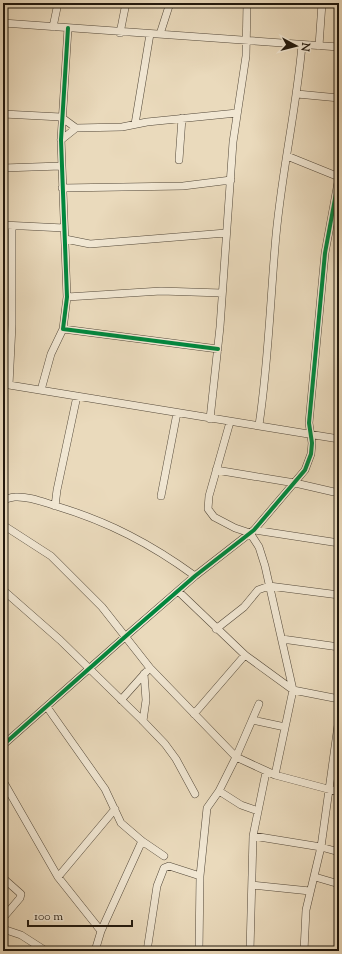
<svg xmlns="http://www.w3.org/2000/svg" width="342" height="954" font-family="'Sorts Mill Goudy',serif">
<rect width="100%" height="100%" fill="#eadabc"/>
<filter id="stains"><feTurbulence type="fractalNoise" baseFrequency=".005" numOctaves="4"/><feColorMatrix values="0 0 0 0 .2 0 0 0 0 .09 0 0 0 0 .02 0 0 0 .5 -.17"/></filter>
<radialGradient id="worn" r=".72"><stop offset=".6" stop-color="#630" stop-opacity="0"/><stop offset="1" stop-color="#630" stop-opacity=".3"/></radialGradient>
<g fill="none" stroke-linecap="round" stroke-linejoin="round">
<g stroke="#534839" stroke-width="8">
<path id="minor" d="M3,23l336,24
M53,27l5,-24
M68,28l-7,112 6,157 -4,32 155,20
M120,33l6,-30
M160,34l10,-31
M319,46l3,-43
M297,94l42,4
M3,114l58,3 15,11
M135,124l15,-90
M61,140l15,-12 46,-1 25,-5 90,-9
M287,156l52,21
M179,160l3,-42
M3,168l58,-2
M62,188l121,-2 48,-6
M3,225l61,3
M65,239l25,5 136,-11
M67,297l94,-6 61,2
M3,384l336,55
M9,385l3,-60v-98
M41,390l10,-36 12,-25
M210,419l10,-92 13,-185 13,-86 1,-53
M230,422l-21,74 -1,13 6,8 21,11 15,5 9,14 6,19 28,124 -18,85
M259,425c9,-59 11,-119 16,-178 5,-68 21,-134 27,-202
M216,470l79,13 39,9
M161,496l16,-83
M3,500c4,-1 8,-3 12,-3 14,-1 28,5 41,9 53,16 95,38 139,70
M55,506l2,-16 20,-94
M3,525l48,31 51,51 48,61 86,89 39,18 64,17
M254,530l85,13
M3,590l57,50 83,81 22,23 11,15 19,35
M178,591l67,64 48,35 46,9
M216,629l28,-22 14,-17 11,-4 70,9
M282,639l57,8
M121,700l25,-28
M47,707l58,82 16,34 21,18 22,15
M194,714l51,-59
M252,720l33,7
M143,721l3,-21 -2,-26
M3,745l123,-109 69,-60 59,-46 51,-60 6,-16 1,-11 -3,-20 16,-170 14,-76
M3,781l55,96 43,54
M219,791l22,14 17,6
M253,836l68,11 18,5
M58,877l57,-68
M315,877l24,7
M3,878l18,16 -1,4 -17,20
M252,885l58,6
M3,929l18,6 25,16
M95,951l6,-20 41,-90
M147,951l10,-65 7,-18 5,-2 31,10
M199,951l1,-75 7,-68 12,-17 17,-34 23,-53
M250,951l3,-115 13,-64
M304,951l2,-41 15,-63 18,-129"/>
</g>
<use href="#minor" stroke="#f1e7d3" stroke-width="7"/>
<g stroke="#f1e7d3" stroke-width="6">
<path id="cycleway" d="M68,28l-7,112 6,157 -4,32 155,20
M3,745l123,-109 69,-60 59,-46 51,-60 6,-16 1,-11 -3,-20 16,-170 14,-76"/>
</g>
<use href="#cycleway" stroke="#00873e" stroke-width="4"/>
</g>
<rect width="342" height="954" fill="none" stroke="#eadabc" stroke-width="16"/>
<rect x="4" y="4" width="334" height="946" fill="none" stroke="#21180d" stroke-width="2"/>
<rect x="8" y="8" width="326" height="938" fill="none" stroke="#21180d"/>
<g transform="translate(296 46) rotate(97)" stroke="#f1e7d3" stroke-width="3" paint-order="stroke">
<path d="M0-3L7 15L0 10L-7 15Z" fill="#21180d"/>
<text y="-6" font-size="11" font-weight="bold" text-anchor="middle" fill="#21180d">N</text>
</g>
<path d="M28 920v6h104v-6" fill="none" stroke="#21180d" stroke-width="2"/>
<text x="34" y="920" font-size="12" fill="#21180d" stroke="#f1e7d3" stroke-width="3" paint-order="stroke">100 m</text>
<rect width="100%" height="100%" filter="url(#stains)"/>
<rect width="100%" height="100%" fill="url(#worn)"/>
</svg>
